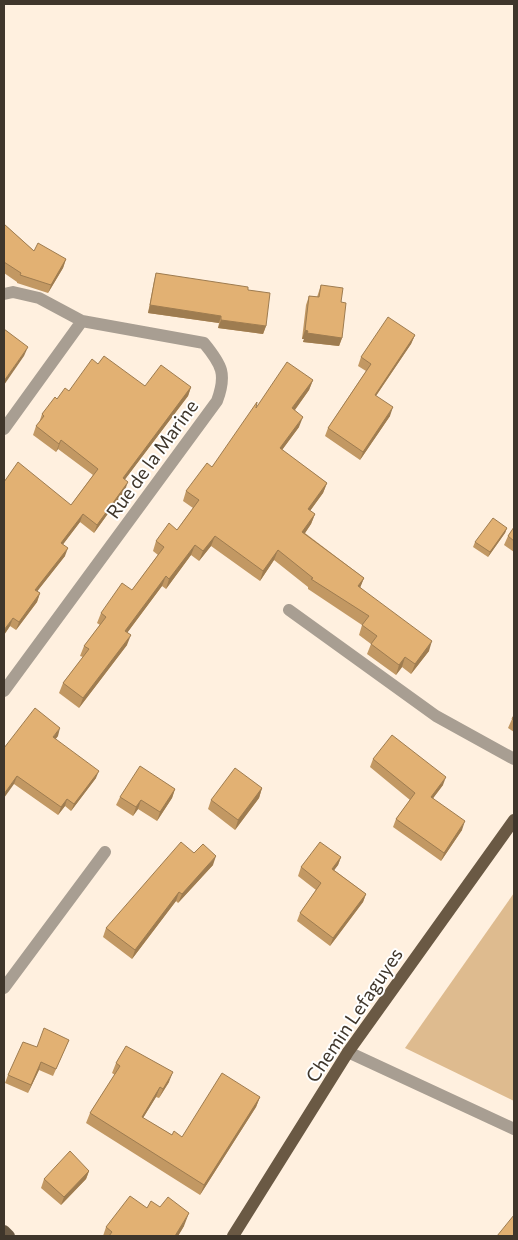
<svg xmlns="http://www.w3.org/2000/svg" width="518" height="1240" font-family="Commissioner,sans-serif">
<rect width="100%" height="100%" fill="#fff0df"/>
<path fill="#debb8f" d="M514,893v208l-109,-53z"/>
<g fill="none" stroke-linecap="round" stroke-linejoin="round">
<path stroke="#a89e92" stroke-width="12" d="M4,294l9,-2 26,6 43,23 122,22c18,22 23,31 13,58l-213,290
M4,429l78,-108
M289,610l147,106 78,43
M4,988l101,-136
M348,1052l166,77"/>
<path stroke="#6a5944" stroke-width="12" d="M4,1231l5,5
M233,1236l115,-184 166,-232"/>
</g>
<path fill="#c29863" d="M4,224l30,27 32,8 -3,9 -15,25 -31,-10v-1l-13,-9z
M156,273l92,17 18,36 -3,8 -45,-6 1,-5 -71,-10 6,-32z
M321,285l20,17 1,36 -3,8 -36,-4 1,-3h-2l4,-34 3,-9 8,1z
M415,335l-4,9 -35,52 14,20 -30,44 -35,-24 3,-8 38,-57 -8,-5 3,-9z
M98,364l47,22 46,1 -3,9 -63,83v11l-31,43 -14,-11 -17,22 2,12 -28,35 3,2 -3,9 -21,28 -6,-4 -6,9 67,-130 22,-30 -35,-26 -2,3 -23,-17 3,-9 3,-3 3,-9 15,-15 12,-8z
M313,380l-4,10 -14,20 4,17 -17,23 45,33 -4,10 -13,18 5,3 -4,10 -6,9 59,45 -4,9 69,64 -18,23 -9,-7 -6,8 -29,-21 4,-10 -12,-9 3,-10 -54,-36v-2l-34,-27 -14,21 -49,-35 -12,15 -8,-6 -25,34 -4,-3 -35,47v12l-48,63 -20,-15 4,-10 20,-26 -3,-1 4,-10 16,-21 -3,-2 4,-10 31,-23 26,-35 -5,-4 3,-10 21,-11 16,-22 -10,-7 3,-10 26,-24 44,-59z
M514,527v25l-10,-7 4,-9z
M507,528l-2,5 -17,24 -15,-10 2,-5z
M514,715v17l-6,-4 4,-9z
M58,736l-3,3 41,39 -25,33 -6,-5 -7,9 -44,-31 -10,-36z
M373,759l70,26 -10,13 29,32 -21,31 -48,-34 3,-8 14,-19 -40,-33z
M262,788l-3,10 -24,32 -27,-21 3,-9z
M175,789l-3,9 -15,23 -19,-12 -5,7 -17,-11 4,-8z
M194,853l19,12 -35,38 -2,-2 -44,58 -29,-22 3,-9z
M341,857l-3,8 -4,5 32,24 -3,8 -33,44 -33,-25 3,-8 16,-23 -18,-14 3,-9z
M69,1040l-16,36 -14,-6 -11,23 -23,-10 3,-8 29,-28z
M116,1063l53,19 -10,16 -3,-1 -13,21 29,17 10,2 78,-40 -4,10 -56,88 -114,-72 4,-10 25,-38 -3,-2z
M89,1171l-3,8 -25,26 -20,-17 3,-9z
M147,1208l37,18 -6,10h-75l3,-9z"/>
<path fill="#9e7c50" d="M66,259l-3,9 -15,25 3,-8z
M150,305l71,11 -2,7 -71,-10z
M221,320l45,6 -3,8 -45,-6z
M305,330l37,8 -3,8 -36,-4 1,-3h-2z
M415,335l-4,9 -40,59 4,-8z
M28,347l-4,9 -20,29v-4z
M313,380l-4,10 -20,28 3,-10z
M191,387l-3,9 -68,90 3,-8z
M393,407l-3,9 -30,44 3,-8z
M303,417l-4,10 -23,31 4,-10z
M61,440l-3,9 -2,3 3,-8z
M128,482l-3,8 -31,43 3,-8z
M327,483l-4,10 -19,26 4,-10z
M83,514l-3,8 -22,29 3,-8z
M315,514l-4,10 -12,18 3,-10z
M507,528l-2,5 -17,24 2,-5z
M215,536l-4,10 -12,15 4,-10z
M195,545l-4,10 -25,34 3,-10z
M68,548l-3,8 -33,42 3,-8z
M278,550l-4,10 -14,21 3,-10z
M166,576l-4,10 -41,55 4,-10z
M364,578l-4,10 -2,-2z
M40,593l-3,9 -21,28 3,-8z
M13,618l-3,8 -6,9v-5z
M131,635l-4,10 -48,63 4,-10z
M432,641l-3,10 -18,23 4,-10z
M405,657l-3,10 -6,8 3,-10z
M60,728l-2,8 -7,9 2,-8z
M99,771l-3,7 -25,33 3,-7z
M17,776l-3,8 -10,14v-4z
M446,777l-3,8 -15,20 3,-8z
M262,788l-3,10 -24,32 3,-10z
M175,789l-3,9 -15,23 3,-9z
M67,799l-2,7 -7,9 3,-8z
M141,800l-3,9 -5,7 3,-9z
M465,821l-3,9 -21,31 3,-8z
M216,856l-3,9 -35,38 4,-9z
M341,857l-3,8 -9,12 3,-8z
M179,892l-3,9 -44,58 3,-9z
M366,894l-3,8 -33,44 3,-8z
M41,1062l-2,8 -11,23 3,-8z
M173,1072l-4,10 -10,16 4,-9z
M160,1087l-4,10 -18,29 4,-9z
M260,1097l-4,10 -56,88 4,-10z
M89,1171l-3,8 -25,26 3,-8z
M189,1213l-5,13 -6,10h-3z"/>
<path fill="#e2b173" stroke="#9e7c50" d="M4,224l30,27 4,-8 28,16 -15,26 -31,-10 1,-2 -17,-11z
M156,273l92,14v3l22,3 -4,33 -45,-6v-4l-71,-11z
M321,285l22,3 -2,14 5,1 -4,35 -35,-5 1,-2 -3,-1 4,-34 10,1z
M388,317l27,18 -40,60 18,12 -30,45 -35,-24 43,-64 -10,-7z
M4,329l24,18 -24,34z
M104,356l41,30 16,-21 30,22 -68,91 5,4 -31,43 -14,-11 -22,29 7,5 -33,42 5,3 -21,29 -6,-4 -9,12v-148l14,-20 53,43 27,-36 -37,-29 -2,4 -23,-18 8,-10 -2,-2 13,-17 2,2 8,-11 4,3 23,-32 6,5z
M287,362l26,18 -21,28 11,9 -23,31 47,35 -19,26 7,5 -13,18 62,46 -6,8 74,55 -17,23 -10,-7 -6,8 -28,-21 6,-8 -15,-11 7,-9 -58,-37 2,-1 -35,-28 -15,21 -48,-35 -12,15 -8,-6 -26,34 -3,-3 -41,55 6,4 -48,63 -20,-15 26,-34 -5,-3 22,-29 -5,-4 21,-30 10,7 32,-43 -8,-6 13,-18 8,7 22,-30 -13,-9 21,-28 5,4 45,-65 -1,6z
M493,518l14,10 -17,24 -15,-10z
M514,527v14l-6,-5z
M35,708l25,20 -7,9 46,34 -25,33 -7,-5 -6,8 -44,-31 -13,18v-46z
M514,715v6l-2,-2z
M392,735l54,42 -15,20 34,24 -21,32 -48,-34 19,-26 -42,-34z
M140,766l35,23 -15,23 -19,-12 -5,7 -16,-10z
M235,768l27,20 -24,32 -27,-20z
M181,842l13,11 9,-9 13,12 -34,38 -3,-2 -44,58 -29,-22z
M320,842l21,15 -9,12 34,25 -33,44 -33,-25 21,-30 -20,-16z
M44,1028l25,12 -13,29 -15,-7 -10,23 -23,-10 15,-33 14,5z
M126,1046l47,26 -10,17 -3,-2 -18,30 30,18 2,-4 8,6 40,-64 38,24 -56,88 -114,-72 30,-47 -4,-3z
M70,1151l19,20 -25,26 -20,-18z
M130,1196l17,12 4,-7 9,6 8,-10 21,16 -14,23h-66l3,-4 -6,-5z
M514,1215v21h-17z"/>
<g text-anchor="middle" stroke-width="4" stroke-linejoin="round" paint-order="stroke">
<g font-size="19" fill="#3f362b" stroke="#fff">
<text transform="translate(152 459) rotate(-54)" y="7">Rue de la Marine</text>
<text transform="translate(354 1015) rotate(-56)" y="7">Chemin Lefaguyes</text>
</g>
</g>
<rect width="518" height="1240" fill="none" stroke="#3f362b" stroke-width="10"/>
</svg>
